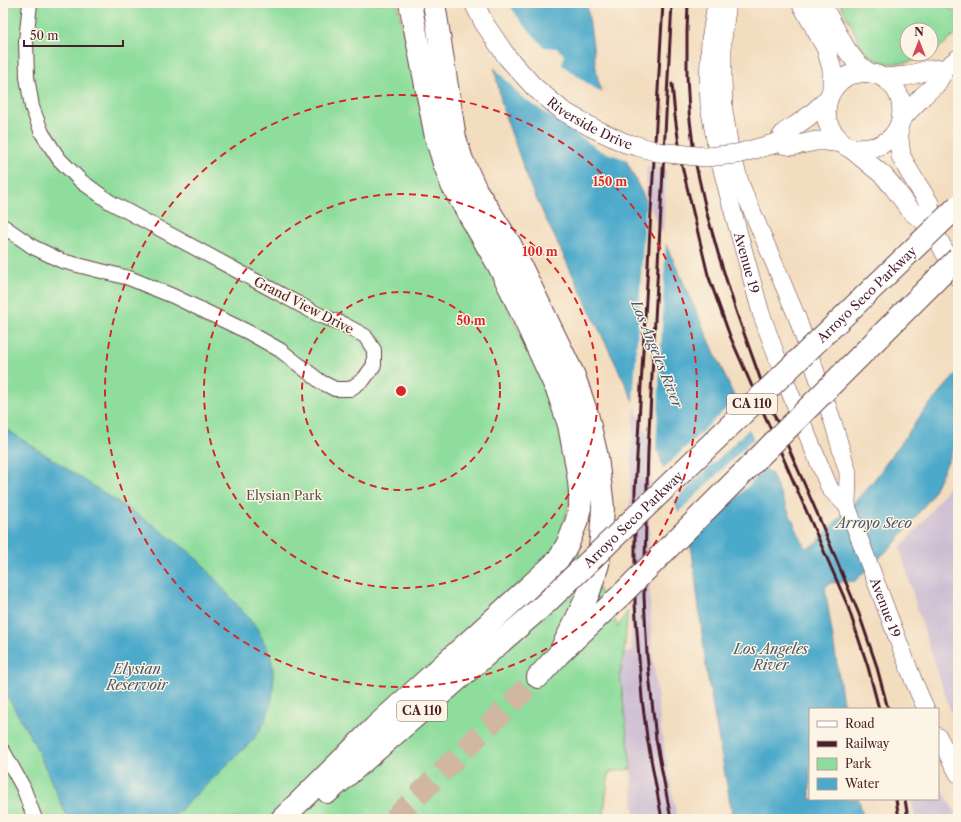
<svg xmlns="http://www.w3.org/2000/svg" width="961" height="822" font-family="'Libre Caslon Text',serif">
<rect width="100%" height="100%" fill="#fcf5e5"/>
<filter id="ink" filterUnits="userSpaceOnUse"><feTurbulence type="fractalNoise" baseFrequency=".025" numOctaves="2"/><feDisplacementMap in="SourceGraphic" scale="8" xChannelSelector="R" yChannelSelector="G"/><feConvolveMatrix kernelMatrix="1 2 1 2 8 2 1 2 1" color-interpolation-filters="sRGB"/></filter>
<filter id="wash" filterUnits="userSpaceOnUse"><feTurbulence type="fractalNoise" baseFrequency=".012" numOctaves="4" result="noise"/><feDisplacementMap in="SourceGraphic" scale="16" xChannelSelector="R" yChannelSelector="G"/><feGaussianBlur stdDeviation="0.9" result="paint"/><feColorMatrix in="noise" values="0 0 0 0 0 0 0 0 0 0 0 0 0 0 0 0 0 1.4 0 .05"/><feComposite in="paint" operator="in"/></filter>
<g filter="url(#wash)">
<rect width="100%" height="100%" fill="#f3ddbf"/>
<path fill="#cdbed3" d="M647,165l19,5 -17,352 1,78 2,51 9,78 16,90h-43v-11l-4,-50 -11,-78 2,-17 3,-11h8l-1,-29 -1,-113 1,-43z
M958,474v251l-10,-21 -32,-99 -16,-57 23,-26z
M938,781l20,38h-43l-4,-20h27z"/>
<path fill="#8edd9c" stroke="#6c7e64" d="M3,3h394l36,161 59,112 48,97 19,51 11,51 -1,26 -5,24 52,97 1,6 11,-18 -4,42 -4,22 11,95 -22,3 -6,47h-600z
M840,3h100l18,10v19l-15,13 -12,8v-23h-24v24h22c-19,11 -49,15 -65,-4 -4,-5 -6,-11 -9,-17 -5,-10 -10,-20 -15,-30z"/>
<path fill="#4ca9ca" stroke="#4b647a" d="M488,3h99l10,72 15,57 32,65 42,91 82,185h3l34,75 9,-3 58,-62 51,-71 35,-40v68l-27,57 -35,45 -41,39 -26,2 -4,5 19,121h-34v90h49l4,20h-130l-26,-145 -15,-123 -33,-97 -128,-266 -28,-78 -8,-39z
M3,427l150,98 34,25 15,14 54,63c5,9 10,19 14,28 2,6 3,12 3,18 2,26 -4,46 -20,67l-82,79h-103l-33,-74 -25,-44 -7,-9z"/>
<path fill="#f3ddbf" d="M486,3h22l12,17 24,27 13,1 7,7 -2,10 29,21 13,8 10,37 14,29 -27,-9 -79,-54 -30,-32z
M646,198l20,42 -10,212 -23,-48z
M737,398l13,30 -77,74 -11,-32z
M754,438l13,29 -79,78 -11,-31z"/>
</g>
<g filter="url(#ink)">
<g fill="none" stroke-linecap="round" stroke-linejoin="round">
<path stroke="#d1b7a1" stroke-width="22" stroke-dasharray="22 11" stroke-linecap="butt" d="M394,819l144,-142"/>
<g stroke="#633c41" stroke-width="16">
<path id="minor" d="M3,226l30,21 29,14 67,17 44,18 75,36 32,18 41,32 14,7h15l14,-10 10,-14v-15l-9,-14 -22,-12 -24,-9 -209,-113 -29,-21 -22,-22 -17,-26 -10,-26 -5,-30 -1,-36 4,-38
M3,751l20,36 12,32"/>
</g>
<g stroke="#633c41" stroke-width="18">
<g id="tertiary">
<path id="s1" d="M716,3l-6,37 -2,40 1,26 7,40 12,48 33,119 26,72 22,54 21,50 17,17 67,176 12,27"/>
<path d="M728,3l-5,36v39l1,32 6,38 11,37 56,132 36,105 15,51 -1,33"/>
<path d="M938,736l20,38"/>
</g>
</g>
<g stroke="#633c41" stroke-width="20">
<g id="secondary">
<path id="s2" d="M474,3l10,20 23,34 27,30 29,24 28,16 34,16 12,3"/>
<path d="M801,3l25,45 6,21v21"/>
<path d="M821,3l25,46 11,14 12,10"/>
<path d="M859,73c4,0 8,-1 12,0 43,9 40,71 -3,75 -4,1 -15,1 -19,0 -5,-2 -9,-8 -13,-12 -18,-19 -10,-47 11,-60 3,-1 8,-2 12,-3z"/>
<path d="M884,78l23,-2 21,-6 17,-1"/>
<path d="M827,100l-18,16 -14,10 -10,6 -8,11 15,3 24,-5h10l16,2"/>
<path d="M902,118l21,-22 13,-12 9,-15 13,-10"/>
<path d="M898,129l3,27 9,17 19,30 2,23 27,51"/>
<path d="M850,148l34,28 10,12 18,24 19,14"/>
</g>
</g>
<g stroke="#633c41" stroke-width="24">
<path id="motorway" d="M434,3l21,135 7,22 14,30 34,54 64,132 13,38 10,43 6,50 -2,31 -3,26 -9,28 -11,24 -19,38
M538,677l21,-23 62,-59
M328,792l218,-189
M282,819l93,-92 178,-162 8,-9 8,-15 7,-18 4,-15v-17l-2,-18 -9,-48 -11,-33 -47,-102 -12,-24 -47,-81 -8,-22 -8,-26 -26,-134"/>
</g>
<use href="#minor" stroke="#fff" stroke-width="14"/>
<use href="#tertiary" stroke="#fff" stroke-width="17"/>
<use href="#secondary" stroke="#fff" stroke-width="19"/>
<use href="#motorway" stroke="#fff" stroke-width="22"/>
<path stroke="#4a1f2b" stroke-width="3" d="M688,3l-1,28v45l2,36 6,49 12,53 11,39 18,58 33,92 48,110 42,101 17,50 12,45
M672,84l3,32 7,50 26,109 22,61 117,268 21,63 11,42
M896,799l3,20
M905,799l3,20
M662,819l-15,-82 -5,-38 -7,-95v-113l28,-488
M671,819l-15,-80 -9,-84 -3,-59 4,-146 24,-447"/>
<g stroke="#633c41" stroke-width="20" stroke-linecap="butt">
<path id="secondary-bridge" d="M637,146l21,6 48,5 31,-3 40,-11"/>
</g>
<g stroke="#633c41" stroke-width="24" stroke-linecap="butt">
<g id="motorway-bridge">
<path d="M621,595l337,-337"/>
<path id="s3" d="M546,603l412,-397"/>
</g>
</g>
<use href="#secondary-bridge" stroke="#fff" stroke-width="19"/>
<use href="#motorway-bridge" stroke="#fff" stroke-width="22"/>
</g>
</g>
<g fill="none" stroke="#d62828" stroke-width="2" stroke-dasharray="7 5">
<circle cx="401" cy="391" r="99"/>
<circle cx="401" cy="391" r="197"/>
<circle cx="401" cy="391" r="296"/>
</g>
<g text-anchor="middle" stroke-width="3" stroke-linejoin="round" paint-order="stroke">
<g fill="#fcf5e5" stroke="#7f5f63" stroke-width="1">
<rect x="727" y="394" width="50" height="20" rx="3"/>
<rect x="397" y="701" width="50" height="20" rx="3"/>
</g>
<g font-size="12" font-weight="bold" fill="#4a1f2b">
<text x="752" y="408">CA 110</text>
<text x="422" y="715">CA 110</text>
</g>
<g font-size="13" fill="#4a1f2b" stroke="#fcf5e5">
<text dy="5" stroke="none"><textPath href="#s2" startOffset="171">Riverside Drive</textPath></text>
<text dy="5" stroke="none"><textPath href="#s1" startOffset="265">Avenue 19</textPath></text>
<text dy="5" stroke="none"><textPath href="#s3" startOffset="445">Arroyo Seco Parkway</textPath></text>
<text transform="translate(304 305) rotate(27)" y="5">Grand View Drive</text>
<text dy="5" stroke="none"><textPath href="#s3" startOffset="121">Arroyo Seco Parkway</textPath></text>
<text dy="5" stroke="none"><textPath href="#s1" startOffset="639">Avenue 19</textPath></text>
</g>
<g font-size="13" fill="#5b4e47" stroke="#fcf5e5">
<text x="284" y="500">Elysian Park</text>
</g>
<g font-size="14" font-style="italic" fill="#4b566b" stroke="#fcf5e5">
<text transform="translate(657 354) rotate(68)" y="5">Los Angeles River</text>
<text x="874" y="528">Arroyo Seco</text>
<text x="771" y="654">Los Angeles<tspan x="771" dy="16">River</tspan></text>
<text x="137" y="674">Elysian<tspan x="137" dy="16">Reservoir</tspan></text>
</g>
</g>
<circle cx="401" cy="391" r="6" fill="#d62828" stroke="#fcf5e5" stroke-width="2"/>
<g font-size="12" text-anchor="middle" font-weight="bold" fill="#d62828" stroke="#fcf5e5" stroke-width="3" stroke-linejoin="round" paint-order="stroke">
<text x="610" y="186">150 m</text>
<text x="540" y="256">100 m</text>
<text x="471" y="325">50 m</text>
</g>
<rect width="961" height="822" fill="none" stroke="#fcf5e5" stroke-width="16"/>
<rect x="809" y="708" width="130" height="92" fill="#fcf5e5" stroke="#b59f9b"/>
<rect x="817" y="721" width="20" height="6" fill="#ffffff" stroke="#b59f9b"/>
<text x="845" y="728" font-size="12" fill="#4a1f2b">Road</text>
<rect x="817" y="741" width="20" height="6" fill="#4a1f2b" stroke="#b59f9b"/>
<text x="845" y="748" font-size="12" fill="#4a1f2b">Railway</text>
<rect x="817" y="758" width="20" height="12" fill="#8edd9c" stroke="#b59f9b"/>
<text x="845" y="768" font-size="12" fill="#4a1f2b">Park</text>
<rect x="817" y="778" width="20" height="12" fill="#4ca9ca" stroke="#b59f9b"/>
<text x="845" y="788" font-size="12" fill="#4a1f2b">Water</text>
<g transform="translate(919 42)"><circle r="19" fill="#fcf5e5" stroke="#b59f9b"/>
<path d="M0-3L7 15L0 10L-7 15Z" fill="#d1495b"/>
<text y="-6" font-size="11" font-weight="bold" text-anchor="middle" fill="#4a1f2b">N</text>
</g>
<path d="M24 40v6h99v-6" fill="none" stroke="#4a1f2b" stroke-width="2"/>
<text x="30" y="40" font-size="12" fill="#4a1f2b" stroke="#fcf5e5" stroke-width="3" paint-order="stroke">50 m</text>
</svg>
